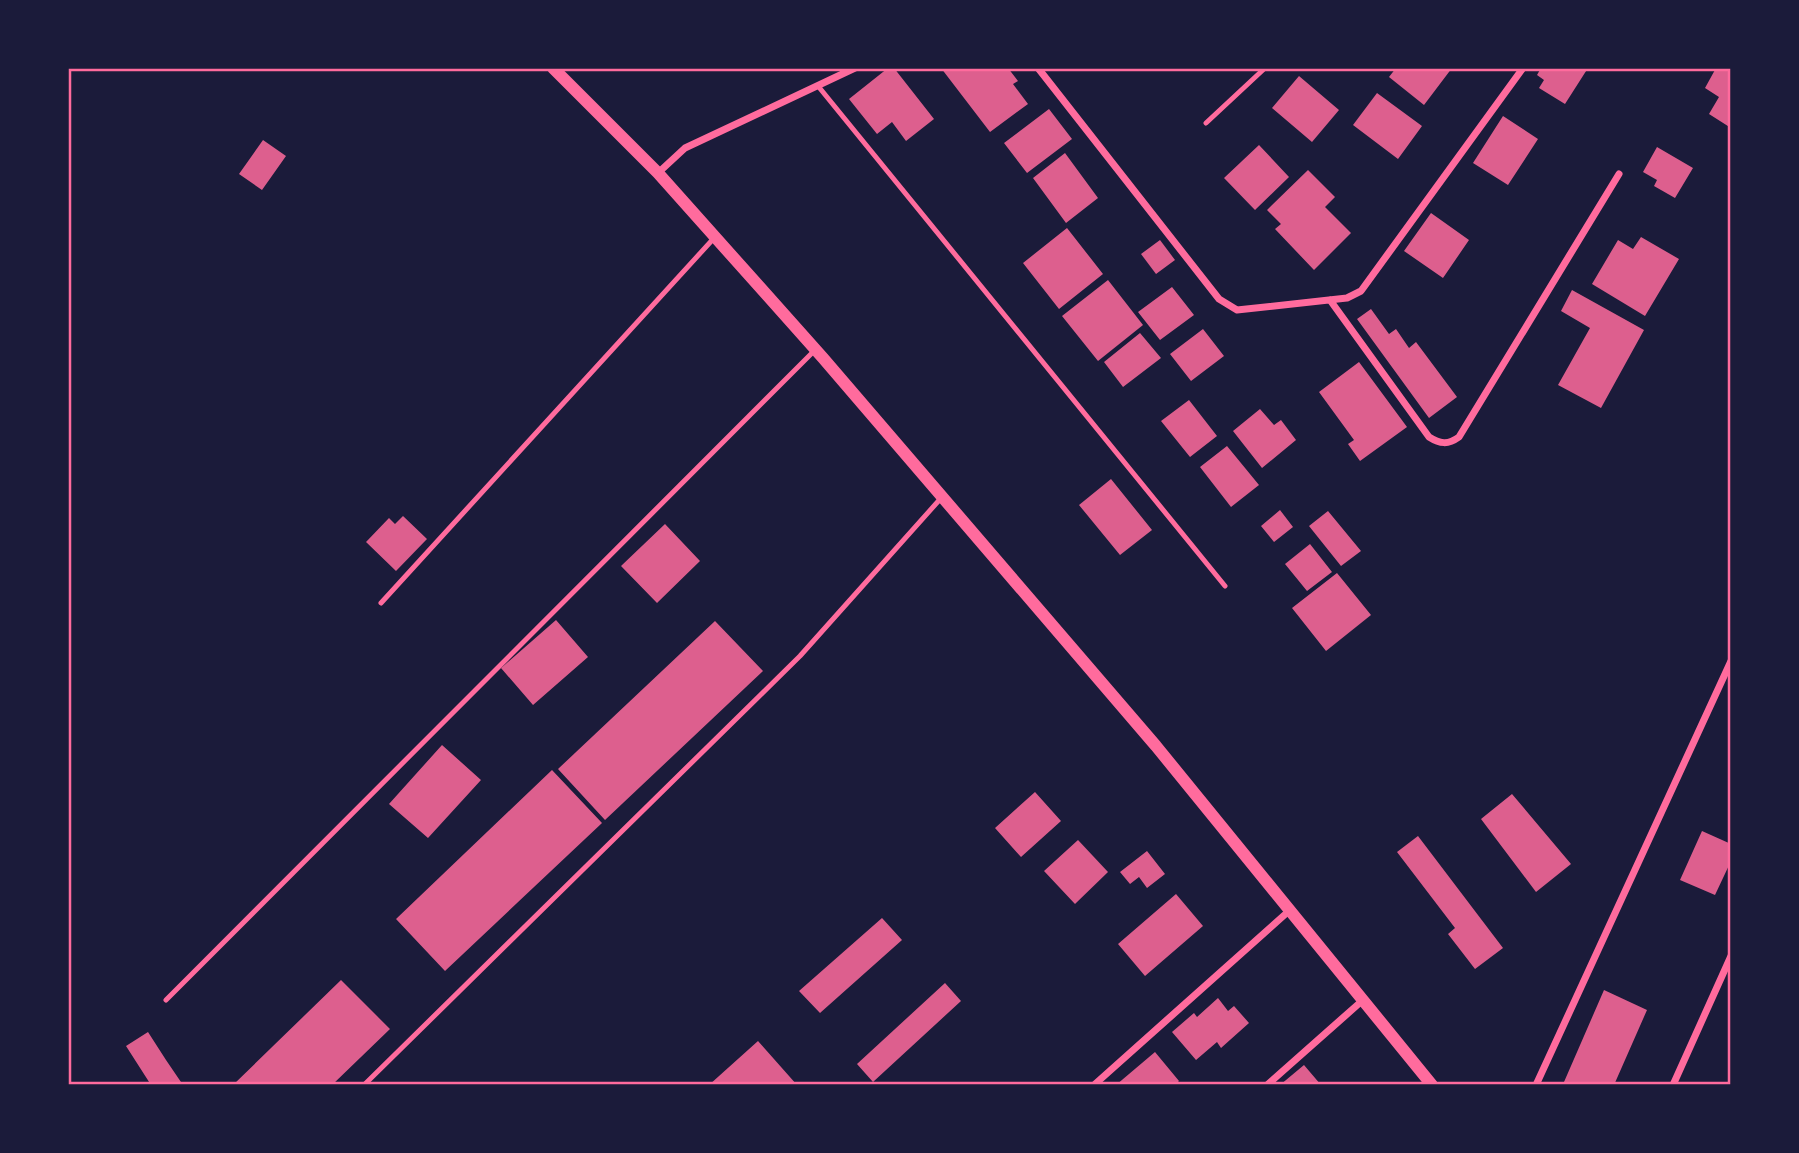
<svg xmlns="http://www.w3.org/2000/svg" width="1799" height="1153" font-family="'Fira Sans Condensed',sans-serif">
<rect width="100%" height="100%" fill="#1b1b3a"/>
<path fill="#dd5f8e" d="M888,68h6l40,51 -28,22 -14,-19 -15,12 -28,-35z
M941,68h67l10,13 -5,3 15,20 -38,28z
M1396,68h56l-28,37 -35,-28z
M1541,68h47l-23,36 -26,-16 5,-8 -7,-5z
M1716,68h7l8,5v55l-22,-14 10,-17 -14,-9z
M1299,76l40,34 -27,32 -40,-34z
M1377,93l45,33 -24,33 -45,-34z
M1049,109l23,30 -45,34 -23,-30z
M1503,116l35,23 -30,46 -35,-22z
M263,140l23,16 -24,34 -23,-16z
M1259,145l30,32 -34,33 -31,-32z
M1657,147l36,21 -18,30 -21,-12 3,-6 -14,-8z
M1065,153l33,45 -32,25 -33,-45z
M1308,170l27,27 -10,10 26,26 -37,37 -39,-41 6,-5 -14,-14z
M1431,213l38,27 -26,38 -39,-27z
M1067,228l36,46 -44,35 -36,-46z
M1641,237l38,22 -34,57 -53,-32 26,-44 15,9z
M1160,240l15,20 -19,14 -15,-20z
M1108,280l35,45 -45,36 -36,-45z
M1172,287l22,28 -34,25 -22,-28z
M1572,290l72,40 -43,78 -43,-23 32,-57 -29,-17z
M1371,309l18,25 7,-5 13,19 7,-6 41,55 -28,21 -72,-99z
M1203,329l21,27 -33,25 -21,-27z
M1140,333l21,25 -38,29 -19,-25z
M1359,362l48,65 -47,34 -12,-17 6,-4 -35,-48z
M1189,400l28,36 -27,21 -29,-36z
M1260,409l14,16 7,-5 15,20 -34,28 -29,-37z
M1227,446l32,39 -28,22 -31,-40z
M1111,479l41,51 -32,25 -41,-50z
M1280,510l13,17 -19,15 -13,-16z
M1328,511l33,40 -20,15 -32,-40z
M403,516l24,23 -31,32 -30,-29 23,-24 6,6z
M665,524l35,37 -43,42 -36,-37z
M1310,544l22,28 -25,19 -22,-27z
M1337,573l34,42 -45,36 -34,-43z
M556,620l32,37 -55,48 -32,-37z
M715,621l48,50 -158,149 -47,-51z
M442,745l39,35 -53,58 -39,-34z
M552,770l50,53 -157,148 -49,-52z
M1035,792l26,29 -40,36 -26,-29z
M1512,794l59,70 -35,28 -55,-73z
M1702,831l29,13v17l-16,34 -35,-15z
M1418,836l85,112 -28,21 -27,-35 7,-6 -58,-76z
M1078,840l30,32 -33,32 -31,-33z
M1147,851l18,23 -18,14 -8,-11 -9,7 -10,-12z
M1176,894l27,32 -58,50 -27,-32z
M882,918l20,22 -82,73 -21,-22z
M341,980l49,49 -58,56h-99z
M945,983l16,18 -88,81 -16,-18z
M1604,990l43,20 -33,75h-43l-7,-3z
M1218,998l10,13 6,-5 15,17 -28,25 -4,-6 -21,18 -24,-28 22,-19 3,4z
M148,1032l18,28 17,25h-32l-25,-39z
M758,1041l39,44h-88z
M1155,1052l24,29 -4,4h-59z
M1304,1065l17,20h-41z"/>
<g fill="none" stroke-linecap="round" stroke-linejoin="round">
<path stroke="#ff6b9d" stroke-width="5" d="M818,86l407,500
M1206,123l59,-55
M381,603l334,-366
M166,1000l649,-650
M364,1085l436,-429 142,-159"/>
<path stroke="#ff6b9d" stroke-width="7" d="M1038,68l181,231 18,11 110,-12 14,-7 162,-223
M658,173l27,-25 170,-80
M1330,300l99,137c11,7 19,8 30,0l160,-263
M1094,1085l196,-175
M1267,1085l96,-85
M1536,1085l195,-424
M1673,1085l58,-129"/>
<path stroke="#ff6b9d" stroke-width="12" d="M553,68l105,105 165,185 333,388 276,339"/>
</g>
<rect width="1799" height="1153" fill="none" stroke="#1b1b3a" stroke-width="140"/>
<rect x="70" y="70" width="1659" height="1013" fill="none" stroke="#ff6b9d" stroke-width="2.5"/>
</svg>
